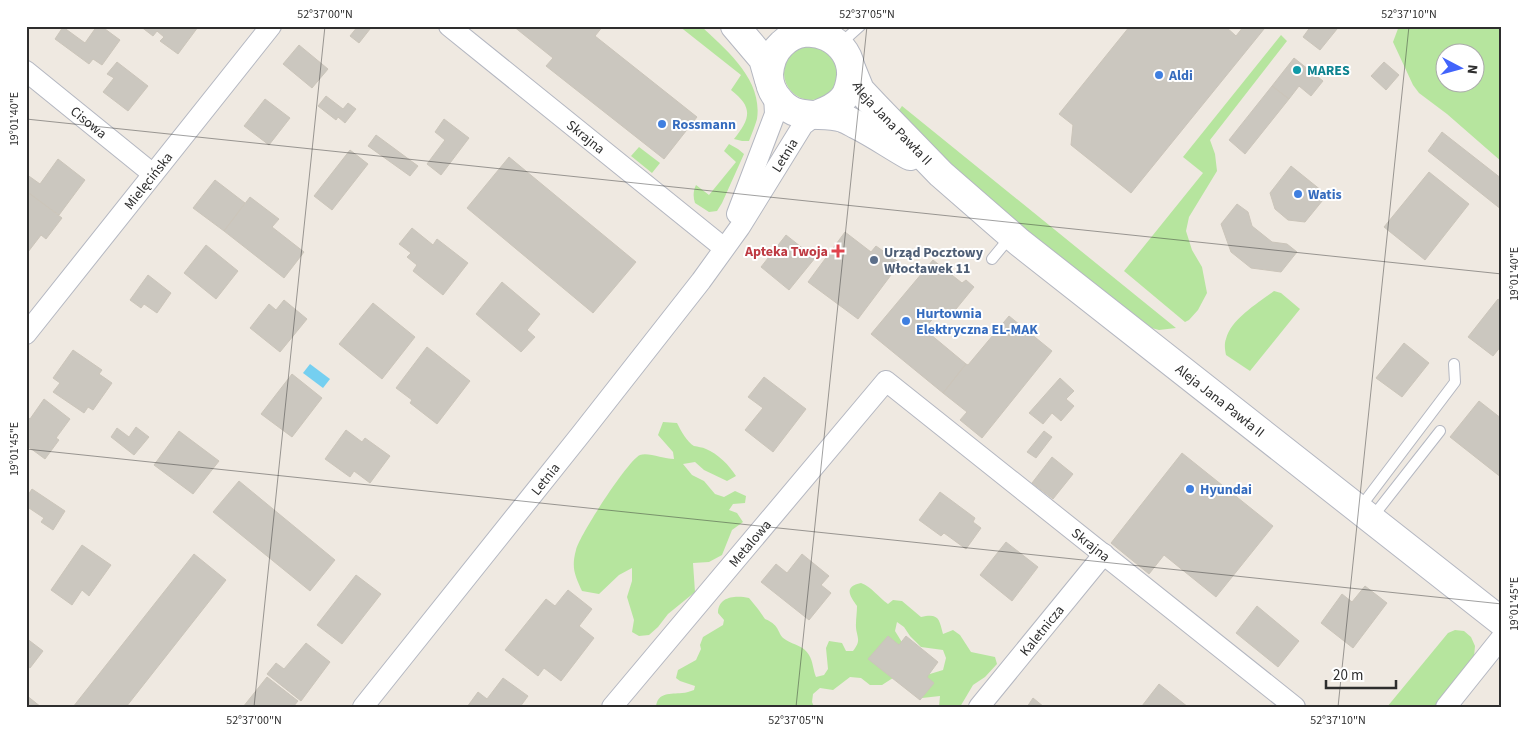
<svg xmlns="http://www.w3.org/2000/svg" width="1528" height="733" font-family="'Source Sans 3',sans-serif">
<rect width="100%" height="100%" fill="#efe9e1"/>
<path fill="#b6e59e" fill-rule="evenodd" d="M679,26h22c25,24 62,53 56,93 -2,7 -5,14 -8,22h-7l-8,-2c17,-21 19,-32 -3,-49l10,-15z
M1399,26h103v136l-55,-48 -28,-21 -6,-8 -20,-43zM1446,52h30v30h-30z
M1281,35l6,6 -77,99 5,14 2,17 -28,46 -3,14 6,19 10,17 5,26 -9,17 -9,10 -4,2 -61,-51 79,-98 -20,-16z
M784 73a27 27 0 1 1 54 0a27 27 0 1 1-54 0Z
M902,106l274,222 -17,2 -15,-4 -52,-40 -197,-170z
M729,144l9,5 6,5 -22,49 -5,8 -8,1 -14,-9c-2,-6 -2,-12 1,-18l13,10 27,-33 -12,-11z
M639,147l21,16 -8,10 -21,-17z
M1274,291l7,2 19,16 -50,62 -24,-16c-1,-5 -2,-11 0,-16 5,-20 32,-36 48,-48z
M663,422l14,1c4,8 10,19 17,23 4,1 8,1 12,3 11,4 24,17 30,27l-9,5 -23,-11 -9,-8 -12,2 9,11 12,6 11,13 9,3 11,-6 11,5 -1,7 -12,1 -4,6 8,3 6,9 -11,8 -10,25 -13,7 -16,1 2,29 -27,22 -10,13 -9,8 -10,1 -7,-4 2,-12 -7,-23 5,-16v-13l-13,7 -20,19 -17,-3c-7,-16 -11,-23 -6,-41 3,-14 52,-90 64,-95 8,-3 24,4 34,4l-1,-7 -15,-17z
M861,583c11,4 17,14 27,21l5,-4 9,1 19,16c18,-4 18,2 22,17l10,-4 7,5 11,17 24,5 2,7 -12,13 -12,8 -13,22h-21l1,-11 -18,2 -5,-7 3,-14 23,-7 3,-12 -3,-8 -22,-3 -11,-11 -6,-9 -7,-5 -2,9 8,13 -7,32 -14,9h-12l-9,-7 -11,-1 -17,13 -13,-2 -7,6 -1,8 2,5h-158c1,-15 15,-13 26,-14 4,0 8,-2 12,-3l1,-4 -15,-5 -4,-3 2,-8 18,-10 5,-11 -1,-4 3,-8 20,-12 1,-5 -6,-7c0,-17 18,-18 31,-15l9,11 7,10c17,7 11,15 21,21 8,5 18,6 23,15 4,6 4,15 7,22l8,-2 4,-6 -2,-21 3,-7 13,2 4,8h7c10,-12 2,-15 3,-28 0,-5 1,-11 1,-17 -7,-10 -14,-19 4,-23z
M1455,630l9,1 7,6 4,9 -1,11 -40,50h-47l61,-74z"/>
<path fill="#75cff0" d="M310,364l20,15 -7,9 -20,-15z"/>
<path fill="#cbc7bf" stroke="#cbc5ba" d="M97,26h4l19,14 -18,25 -9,-6 -4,5 -34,-25 8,-12 22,16z
M140,26h57l1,1 -20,27 -18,-13 4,-4 -7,-6 -4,5z
M358,26h9l3,3 -11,14 -9,-7z
M513,26h90l-8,10 102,81 -33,42 -118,-93 7,-8z
M1130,26h95l11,10 8,-10h17l3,3 -133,164 -60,-48 2,-20 -14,-11z
M1311,26h23l3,3 -17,21 -17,-13z
M299,45l29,24 -16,19 -29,-24z
M1294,58l29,23 -12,15 -12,-10 -10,13 -17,-13z
M117,62l31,24 -20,25 -25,-19 11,-14 -7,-4z
M1384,62l15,13 -13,15 -15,-14z
M1272,86l17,13 -44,55 -16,-14z
M326,96l17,13 5,-6 8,6 -11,14 -7,-6 -2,3 -18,-14z
M265,99l25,19 -21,27 -25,-19z
M444,119l25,19 -28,37 -14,-11 18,-24 -10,-8z
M1442,132l60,47v31l-74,-59z
M376,135l42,31 -8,10 -42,-30z
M350,150l18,14 -36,46 -18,-14z
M509,157l127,105 -43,51 -126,-105z
M58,159l27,21 -26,35 -33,-24v-17l14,10z
M1291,166l36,29 -22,27 -17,-2 -13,-11 -5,-16z
M1429,172l40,32 -44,56 -41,-33z
M215,180l30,23 -21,28 -31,-23z
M26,191l36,27 -16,21 -5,-4 -13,17 -2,-1z
M250,197l29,22 -7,8 32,25 -20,26 -60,-47z
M1237,204l11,8 4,14 20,16 15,2 10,8 -16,20 -30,-4 -20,-16 -10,-28z
M412,228l21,17 4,-6 31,24 -25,32 -30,-24 4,-6 -10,-8 4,-4 -12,-9z
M845,232l26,20 5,-6 24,17 -42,56 -50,-37z
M786,235l29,23 -26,32 -28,-23z
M206,245l32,26 -22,28 -32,-26z
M933,260l29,23 4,-3 8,7 -22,27 -9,-7 -19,22 42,35 -23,29 -72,-59z
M148,275l23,18 -14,20 -13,-9 -3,4 -11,-8z
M502,282l38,32 -13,16 8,7 -14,15 -45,-38z
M1498,299l4,3v43l-9,11 -25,-19z
M284,300l23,19 -27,33 -30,-24 19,-24 7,6z
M373,303l42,34 -33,42 -43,-35z
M1009,316l43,35 -70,87 -22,-18 7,-8 -24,-19 23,-29 2,1z
M1404,343l25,20 -27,34 -26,-19z
M427,347l43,34 -33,43 -27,-21 2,-3 -16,-12z
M73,350l29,20 -3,4 13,9 -19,27 -5,-3 -4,6 -31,-21 7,-9 -7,-5z
M292,374l30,24 -30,39 -31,-23z
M764,377l42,32 -33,43 -28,-22 18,-22 -15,-11z
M1060,378l14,13 -8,8 8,7 -13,15 -9,-8 -9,11 -14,-11z
M44,399l26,20 -14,19 3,2 -14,19 -19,-14v-29l4,3z
M1479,401l23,18v59l-52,-41z
M136,427l13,10 -15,18 -23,-18 6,-9 12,9z
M346,430l16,12 3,-4 25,18 -20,27 -16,-12 -4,6 -25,-18z
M179,431l40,30 -26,33 -39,-29z
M1044,431l8,6 -16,21 -9,-6z
M1182,453l91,73 -57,71 -52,-42 -15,19 -38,-31z
M1052,457l21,17 -20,25 -21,-16z
M239,481l96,79 -25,31 -97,-79z
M32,489l33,22 -12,19 -12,-8 3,-4 -18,-12v-8z
M940,492l35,26 -2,4 8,6 -15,21 -22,-16 -3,3 -22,-16z
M1006,542l32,25 -26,34 -32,-26z
M82,545l29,20 -22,31 -7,-6 -10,15 -21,-15z
M194,554l32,26 -100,127h-53z
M802,554l27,22 -8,9 10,8 -22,27 -48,-38 15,-18 11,9z
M356,575l25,19 -39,50 -25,-19z
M1365,586l22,17 -34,45 -32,-25 21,-29 10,8z
M568,590l24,19 -13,17 15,12 -33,43 -17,-13 -6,8 -33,-26 41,-51 9,7z
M1257,606l42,35 -21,26 -42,-34z
M888,636l11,9 7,-9 32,26 -11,15 7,6 -14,17 -52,-41z
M26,638l17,13 -13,17 -4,-3z
M306,643l24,19 -29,39 -34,-27 9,-11 8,6z
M267,677l31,24 -5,6h-50z
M503,678l25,18 -8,11h-53l11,-15 9,7z
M1159,684l29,23h-45l-1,-1z
M26,695l15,12h-15z
M1033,698l11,9h-17z"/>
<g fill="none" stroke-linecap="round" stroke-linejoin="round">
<g stroke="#b4b7c1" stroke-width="12">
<path id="lane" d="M840,44l20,-18
M992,259l19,-23
M1359,509l96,-127 -1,-18
M1371,519l69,-88"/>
</g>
<g stroke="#b4b7c1" stroke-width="22">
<g id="street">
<path id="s1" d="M449,26l275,222"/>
<path id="s2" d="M26,71l127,103"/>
<path d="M737,214l38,-100 -1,-19"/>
<path id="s3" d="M26,334l245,-308"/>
<path id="s4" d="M363,707l218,-273 120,-153 39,-54 63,-102 13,-10"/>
<path id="s5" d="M612,707l274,-326 409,326"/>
<path id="s6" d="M979,707l125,-153"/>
<path d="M1446,707l56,-70"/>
</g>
</g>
<g stroke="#b4b7c1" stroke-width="30">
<g id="secondary">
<path d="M735,26l28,33 6,21"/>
<path id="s7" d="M851,68l9,22 16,17 65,67 78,68 483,380"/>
<path d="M816,115c10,-4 19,-7 26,-15 6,-6 8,-16 9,-24 2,-36 -43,-58 -69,-32 -9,8 -12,18 -13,30 0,10 4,20 11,27 18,21 40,10 63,17 5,2 10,5 14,7 18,9 35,21 53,31"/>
</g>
</g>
<use href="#lane" stroke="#fff" stroke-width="10"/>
<use href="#street" stroke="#fff" stroke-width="20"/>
<use href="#secondary" stroke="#fff" stroke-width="28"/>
</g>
<path fill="none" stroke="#2e2e2e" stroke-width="1" stroke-opacity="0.45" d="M26,119l1476,155M26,449l1476,155M254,707l71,-681M796,707l71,-681M1338,707l71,-681"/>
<circle fill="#0f9aa8" stroke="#fff" stroke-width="2" cx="1297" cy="70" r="5"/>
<g fill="#3f7fe0" stroke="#fff" stroke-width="2">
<circle cx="1159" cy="75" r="5"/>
<circle cx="662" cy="124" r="5"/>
<circle cx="1298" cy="194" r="5"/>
<circle cx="906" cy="321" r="5"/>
<circle cx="1190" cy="489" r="5"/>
</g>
<path fill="#e0444e" stroke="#fff" stroke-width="2" d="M835.5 243.5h5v5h5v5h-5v5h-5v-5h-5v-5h5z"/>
<circle fill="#5c6f8a" stroke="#fff" stroke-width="2" cx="874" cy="260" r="5"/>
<g text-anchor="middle" stroke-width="4" stroke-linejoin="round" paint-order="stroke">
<g font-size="14" font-weight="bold" fill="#0d838f" stroke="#fff" text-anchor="start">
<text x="1307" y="75">MARES</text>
</g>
<g font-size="14" font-weight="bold" fill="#366cbe" stroke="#fff" text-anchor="start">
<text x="1169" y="80">Aldi</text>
<text x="672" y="129">Rossmann</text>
<text x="1308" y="199">Watis</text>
<text x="916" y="318">Hurtownia<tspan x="916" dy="16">Elektryczna EL-MAK</tspan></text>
<text x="1200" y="494">Hyundai</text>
</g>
<g font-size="14" fill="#2e2e2e" stroke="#fff">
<text dy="5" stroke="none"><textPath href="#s2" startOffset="81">Cisowa</textPath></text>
<text dy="5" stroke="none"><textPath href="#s7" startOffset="70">Aleja Jana Pawła II</textPath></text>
<text dy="5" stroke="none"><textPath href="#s1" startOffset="176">Skrajna</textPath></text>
<text dy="5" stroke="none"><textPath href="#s4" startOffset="695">Letnia</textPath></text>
<text dy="5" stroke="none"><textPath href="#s3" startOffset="196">Mielęcińska</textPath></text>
<text dy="5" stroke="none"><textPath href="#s7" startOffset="500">Aleja Jana Pawła II</textPath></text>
<text dy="5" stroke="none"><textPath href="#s4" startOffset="292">Letnia</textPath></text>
<text dy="5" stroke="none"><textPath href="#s5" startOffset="688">Skrajna</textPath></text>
<text dy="5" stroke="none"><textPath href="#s5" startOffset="214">Metalowa</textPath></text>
<text dy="5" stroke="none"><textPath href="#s6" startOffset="99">Kaletnicza</textPath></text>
</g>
<g font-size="14" font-weight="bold" fill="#be3a42" stroke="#fff" text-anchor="end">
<text x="828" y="256">Apteka Twoja</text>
</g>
<g font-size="14" font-weight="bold" fill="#4e5e75" stroke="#fff" text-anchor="start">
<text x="884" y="257">Urząd Pocztowy<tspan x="884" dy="16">Włocławek 11</tspan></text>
</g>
</g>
<rect width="1528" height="733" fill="none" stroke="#ffffff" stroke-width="55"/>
<g transform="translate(1460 68) rotate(96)"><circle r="24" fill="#ffffff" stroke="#ababab"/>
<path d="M0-4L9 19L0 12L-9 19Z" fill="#4264fb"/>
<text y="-8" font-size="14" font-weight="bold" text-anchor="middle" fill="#2e2e2e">N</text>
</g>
<path d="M1326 680v8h70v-8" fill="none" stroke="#2e2e2e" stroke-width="2.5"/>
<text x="1333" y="680" font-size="15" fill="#2e2e2e" stroke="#ffffff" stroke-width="4" paint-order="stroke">20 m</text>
<rect x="28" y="28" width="1472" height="678" fill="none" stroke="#2e2e2e" stroke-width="2"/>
<g font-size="12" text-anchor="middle" fill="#2e2e2e">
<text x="325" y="18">52°37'00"N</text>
<text x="867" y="18">52°37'05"N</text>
<text x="1409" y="18">52°37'10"N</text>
<text transform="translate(14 119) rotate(-90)" y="4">19°01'40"E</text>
<text transform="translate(1514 274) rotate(-90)" y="4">19°01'40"E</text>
<text transform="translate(14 449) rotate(-90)" y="4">19°01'45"E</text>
<text transform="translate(1514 604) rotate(-90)" y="4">19°01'45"E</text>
<text x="254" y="724">52°37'00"N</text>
<text x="796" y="724">52°37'05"N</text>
<text x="1338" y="724">52°37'10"N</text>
</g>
</svg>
